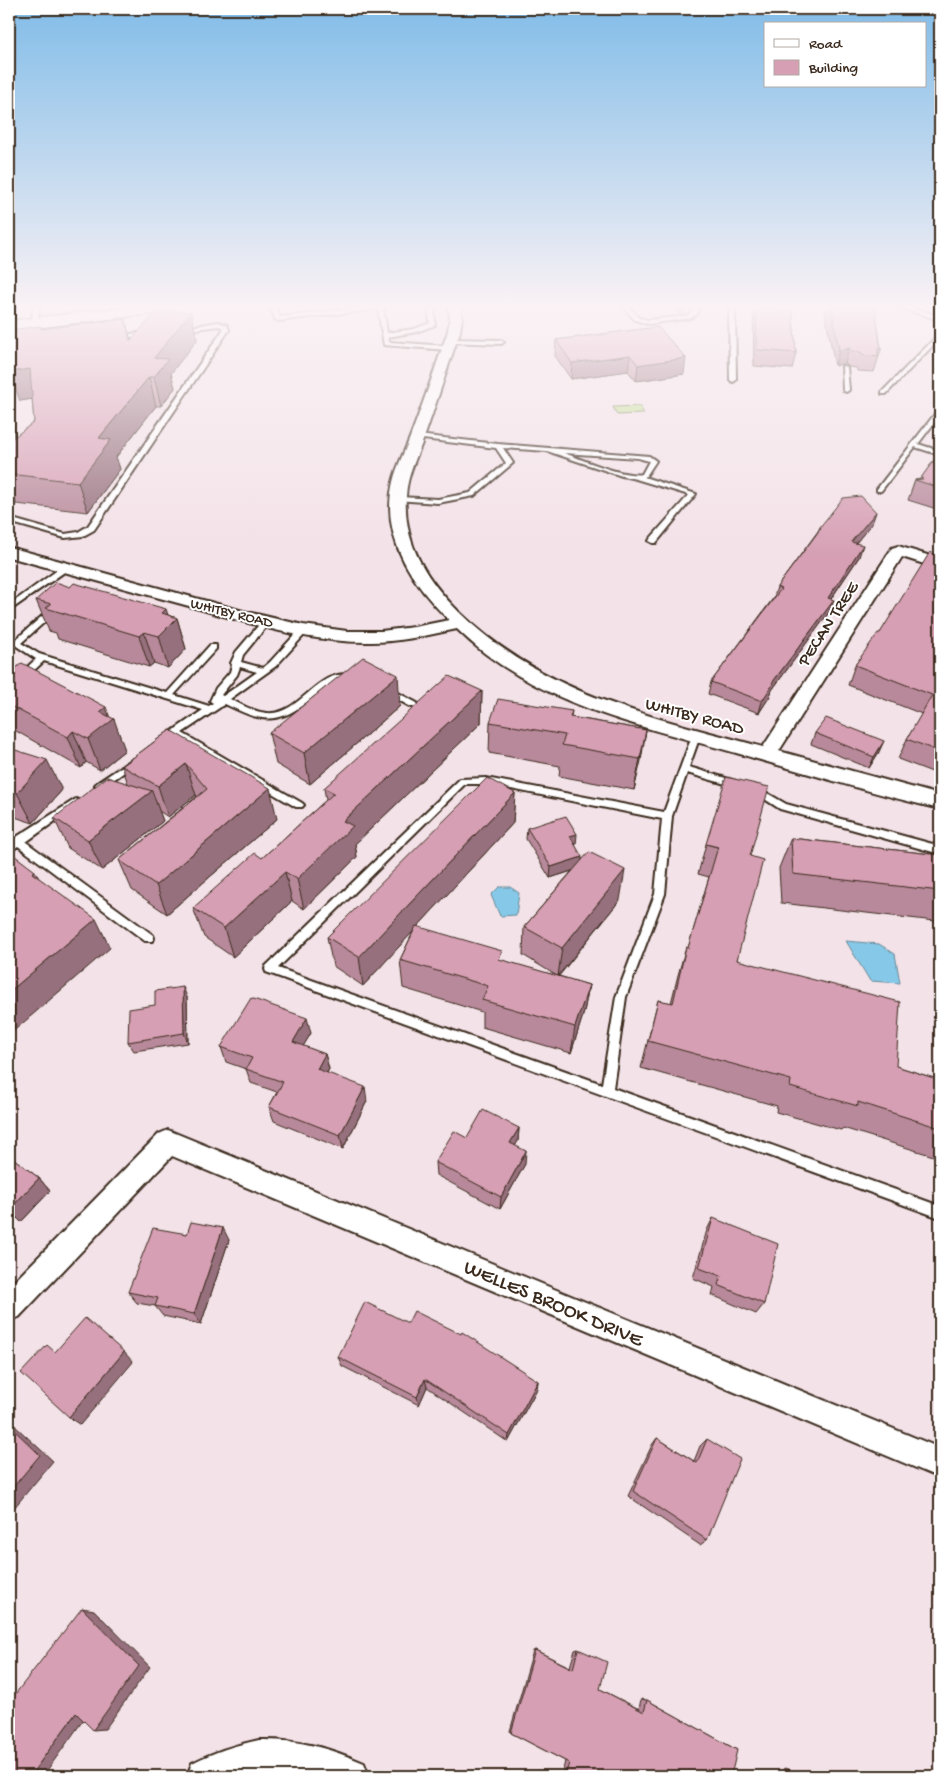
<svg xmlns="http://www.w3.org/2000/svg" width="949" height="1785" font-family="'Gochi Hand',sans-serif">
<rect width="100%" height="100%" fill="#f3e2e8"/>
<filter id="ink" filterUnits="userSpaceOnUse"><feTurbulence type="fractalNoise" baseFrequency=".02" numOctaves="2"/><feDisplacementMap in="SourceGraphic" scale="10" xChannelSelector="R" yChannelSelector="G"/><feConvolveMatrix kernelMatrix="1 2 1 2 8 2 1 2 1" color-interpolation-filters="sRGB"/></filter>
<g filter="url(#ink)">
<path fill="#c3df97" stroke="#7f845a" d="M640,406l4,8 -27,1 -4,-8z"/>
<path fill="#86c8e7" stroke="#688997" d="M499,887h11l9,6 -3,22 -16,1 -9,-21z
M846,941l33,3 16,10 5,29 -30,-2z"/>
<g fill="none" stroke-linecap="round" stroke-linejoin="round">
<g stroke="#3b2a1e" stroke-width="4">
<path id="lane" d="M33,307h6l-1,16 -3,2 -3,-2z
M270,307h6l4,10 86,-10h17l4,26 27,-4 16,-6 -2,-16h6l1,18 -19,7 -28,5 1,5 59,4 3,2 -3,2 -64,-5 -6,-36 -100,12 -3,-2z
M623,307h6l10,11 9,2 39,-4 5,-4 1,-5h6l-2,7 -6,4 -43,6 -13,-4z
M729,307h6l1,73 -3,2 -3,-2z
M898,307h9l33,9v4z
M218,322l9,3 2,5 -135,200 -11,6 -18,2 -56,-16v-4l56,16 13,-2 10,-6 135,-196 -1,-3 -4,-1 -37,5 -3,-2z
M149,331l2,1v2l-34,5 -3,-2z
M940,333v5l-54,56h-4v-2z
M450,339l51,1 3,2 -3,2 -53,-2v-2z
M842,366l5,1 2,23 -3,2 -3,-2z
M940,409v6l-22,29 22,7v4l-25,-8 -34,44h-4v-2l61,-79z
M9,413l3,2 2,39 -5,4z
M417,435l81,9 151,12 7,5 -10,15 -2,1 52,17 -40,49h-3l-4,-2 1,-2 39,-44 -53,-16 -14,-3 -75,-25 -44,-3 10,15 -39,33 -36,7 -42,-3v-2l2,-1 40,2 32,-6 36,-30 -10,-15 -81,-10 -1,-1zM564,453l74,5 11,3 -7,13c-17,4 -61,-15 -78,-21z
M63,566h6l1,2 -61,43v-6z
M51,608h3l4,2 -37,33 18,11 128,39 43,-48h6v4l-42,46 35,11 4,-3 -3,-2 6,-13 14,-16 2,-7 -1,-2 5,-11 27,-32h3l4,2 -27,33 -2,7 22,6 7,-6 31,-34h6v4l-31,34 -46,33c12,6 24,13 37,14 33,3 50,-45 84,-38v4c-4,1 -8,0 -12,1 -9,3 -18,11 -26,17 -35,29 -49,26 -88,7l-43,29 120,70 2,2 -2,2h-6l-120,-70 -9,6h-6l-1,-2 1,-2 42,-29 -159,-49 -32,30 -3,1v-8l27,-25 -24,-16zM240,667l17,5 -34,24 -2,-1 16,-20z
M389,688l28,15 1,2 -1,2h-6l-25,-14v-4z
M696,733l4,3 -11,31 50,15 2,2 -5,3 -49,-14 -15,43 -7,78 -39,103 -13,91 327,118v12l-674,-246 -1,-3 1,-3 194,-187 26,-1 178,34 28,-76zM465,784h21l176,35 -7,75 -39,103 -14,87 -324,-116z
M133,759l3,1 1,2 -1,2 -33,23h-6l-2,-2 2,-2z
M755,786l31,18 154,42v8l-160,-45 -28,-18 -2,-2z
M76,799l5,3 -2,2 -53,38 127,93 1,3 -1,3h-8l-127,-95 -9,6v-9l6,-5z"/>
</g>
<g stroke="#3b2a1e" stroke-width="4">
<path id="street" d="M448,307h12l2,11 -2,13c-12,35 -23,70 -35,104 -7,20 -18,39 -19,61 -3,48 20,83 53,116 87,84 191,104 304,135l129,-199 6,-2 42,13v10l-38,-12 -123,194 161,44v14c-61,-14 -123,-33 -183,-50 -104,-31 -219,-50 -300,-130 -28,6 -57,13 -86,13 -62,1 -123,-19 -182,-36 -60,-16 -120,-33 -180,-49v-10l234,64 60,14 44,6h34l33,-4 35,-7c-37,-36 -69,-84 -56,-138 4,-17 12,-31 18,-47 13,-34 25,-69 37,-104l2,-13z
M168,1130l772,318v30l-768,-322 -153,161 -10,4v-34l150,-153z
M259,1740c39,-1 70,8 105,23l5,13h-182l5,-13c22,-11 43,-18 67,-23z"/>
</g>
<g stroke="#3b2a1e" stroke-width="3">
<path id="primary" d="M128,307h46l-3,3 -5,2 -157,19v-10z"/>
</g>
<use href="#lane" fill="#fff" fill-rule="evenodd"/>
<use href="#street" fill="#fff" fill-rule="evenodd"/>
<use href="#primary" fill="#fff" fill-rule="evenodd"/>
</g>
<path fill="#b8899a" stroke="#3b2a1e" d="M674,307h11l-1,7 -3,1z
M753,307h39l4,46 -4,16 -38,-3z
M826,307h49l6,43 -7,22 -17,-1v-3l-8,-1 -4,-4 -10,3 -10,-53z
M191,312l6,28 -26,33 4,15 -14,18h-5l-40,51 4,12 -32,43 -72,-8 -7,6v-69l25,-19 -2,-23 -12,2 -10,-29 31,-46 1,3 83,-10 6,21z
M658,327l26,47 -48,7 -8,-10 -57,8 -16,-23 1,-16z
M940,452v58l-32,-10 7,-20 5,-1z
M876,512l-4,11 -16,20 3,14 -28,42 -1,12 -58,79 -2,6 -11,17 -51,-19 3,-12 63,-85 3,-10 41,-56 2,-4z
M940,550v225l-42,-16 9,-20 15,-25 -74,-29 7,-20 25,-32z
M36,600l132,15 9,3 9,31 -18,19 -14,-5 -5,4 -91,-28 -2,-6 -7,-2z
M9,664l100,53 16,33 -25,20 -14,-8 -5,6 -72,-41z
M482,691l-1,32 -126,121 2,13 -53,52 -12,-8 -59,56 -29,-20 -11,-29 69,-50 64,-58 -2,-12z
M400,706l-90,78 -34,-20 -7,-31z
M572,711l-1,6 75,13 -12,60 -75,-14 1,-10 -71,-13 1,-31z
M170,730l107,89 -110,95 -35,-24 -13,-30 78,-64 -1,-1 -28,22 -9,-6 4,10 -61,49 -34,-22 -14,-30 74,-34 -6,-18z
M815,733l64,19 -10,16 -58,-24z
M9,748l53,42 -29,33 -24,-8z
M515,793l-2,30 -96,104 84,33 56,16 -34,-21 1,-28 48,-56 -22,7 -24,-39 1,-11 49,17h-1l7,14 38,41 -61,76 30,9 -5,27 -13,41 -89,-26v-15l-79,-24 -3,-28 14,-30 -51,56 -30,-20 -6,-29z
M791,838l149,17v104l-5,-38 -154,-18 -2,-35z
M706,844l44,12 -13,104 159,106 44,14v78l-97,-30 -2,2 -65,-18 1,-6 -136,-38 17,-68 13,3 7,-28 8,-28 2,1 21,-71 -11,-3z
M187,997l1,46 -54,8 -6,-9 27,-37z
M311,1033l-8,13 22,8 4,15 -2,4 40,28 -24,48 -69,-28 -5,-14 8,-15 -26,-9 -5,-14 -20,-7 -5,-15z
M519,1128l-1,13 -3,5 10,18 -25,45 -64,-34 -1,-13 32,-24z
M9,1155l30,23 11,13 -29,31 -4,-4 -8,8z
M713,1218l51,86 -8,10 -44,-19 2,-8 -21,-9 14,-48z
M187,1234l42,6 -28,84 -38,-8 -8,-10 -18,-3 -9,-11z
M408,1323l130,58 -1,8 -29,53 -81,-55 -8,18 -77,-39 -4,-9z
M657,1438l37,23 6,-15 7,-7v101l-7,5 -72,-49 24,-51z
M578,1649l22,40 39,20 2,-10 6,1 90,50 -126,22 -1,4h-46l-2,-2 3,-13 -54,-28 -1,-2 23,-80 2,-1 35,17 5,-17z
M784,1768l11,3 5,5h-20z"/>
<path fill="#966f7d" stroke="#3b2a1e" d="M682,309h3l-1,5 -3,1z
M191,312l6,28 -26,33 4,15 -14,18 -7,-29v-19z
M849,348l-4,15 -10,3 4,-16z
M630,355l-2,16 -57,8 1,-16z
M686,358l-2,16 -48,7 2,-16z
M30,369l9,29 -19,3 -10,-29z
M149,377l7,29 -40,51 4,12 -32,43 -10,-30 21,-44z
M9,484l7,20 -7,6z
M876,512l-4,11 -24,30 3,-11z
M863,545l-4,12 -35,52 4,-11z
M834,600l-4,11 -58,79 -2,6 -11,17 3,-12 10,-18z
M166,609l5,15 6,-6 9,31 -18,19 -9,-32 3,-23z
M144,632l10,31 -5,4 -10,-31z
M9,649l4,10 -4,2z
M398,675l2,31 -90,78 -6,-31z
M482,691l-1,32 -126,121 2,13 -53,52 -7,-30 46,-58z
M106,707l5,14 3,-2 11,31 -25,20 -12,-31 12,-27z
M646,730l-5,31 -7,29 6,-31z
M73,731l13,31 -5,6 -13,-31z
M884,741l-5,11 -10,16 5,-11z
M47,760l15,30 -29,33 -16,-30z
M186,764l10,31 -28,22 -10,-31z
M270,788l7,31 -110,95 -11,-29z
M152,791l11,30 -61,49 -14,-30z
M515,793l-2,30 -150,163 -4,-29z
M577,834l-1,11 -8,2 2,-11z
M582,857l-1,11 -31,10 1,-11z
M625,870l-5,30 -62,76 4,-28z
M35,871l16,29 -19,-27z
M285,872l7,29 -59,56 -9,-29z
M96,919l14,29 -101,87v-43z
M589,985l-5,27 -13,41 4,-26z
M183,987l4,10 1,46 -4,-10z
M307,1018l4,15 -14,24 -4,-15z
M325,1054l4,15 -8,14 -4,-14z
M365,1087l2,14 -24,48 -3,-14z
M519,1128l-1,13 -9,15 1,-13z
M526,1151l-1,13 -25,45 1,-12z
M39,1178l11,13 -29,31 -12,-12z
M9,1210l8,8 -8,8z
M223,1228l6,12 -28,84 -7,-10z
M124,1352l9,10 -53,63 -11,-8z
M425,1379l2,8 -8,18 -2,-8z
M538,1381l-1,8 -29,53 1,-7z
M9,1422l5,3 39,36 -44,53z
M82,1608l12,2 56,57 -45,62 -12,1z
M89,1712l-46,64h-13l46,-63z"/>
<path fill="#d69fb3" stroke="#3b2a1e" d="M680,307h5v2h-3z
M756,307h36l4,46 -39,-3z
M831,307h44l6,43 -3,-1v8l-16,-2 -1,-3h-8l-4,-4 -10,2z
M158,310l33,2 -37,46 14,1 -14,18h-5l-50,61 12,2 -33,42 -69,-8v-33l25,-19 -4,-53 -20,3 -1,-42 32,-4v3l84,-10 5,22z
M658,327l28,31 -48,7 -8,-10 -58,8 -16,-23z
M940,452v36l-25,-8 8,-1 -2,-1z
M861,496l15,16 -25,30 12,3 -35,53 6,2 -62,83 1,1 -11,17 -51,-19 70,-93 -4,-2 44,-59 -1,-1 23,-29z
M940,550v202l-33,-13 25,-44 -77,-30 23,-32h2l50,-81 7,3z
M56,582l14,5 4,-4 92,26 -4,4 15,5 -18,18 -15,-4 -5,4 -93,-28 5,-4 -15,-4z
M363,657l35,18 -94,78 -35,-20z
M22,663l84,44 -6,5 14,7 -26,20 -15,-8 -5,6 -59,-32v-41l7,4z
M449,676l33,15 -139,130 10,5 -56,53 -12,-7 -61,56 -31,-20 62,-55 7,5 72,-65 -10,-5z
M498,699l74,12 -2,6 76,13 -6,29 -78,-14 3,-10 -75,-13z
M826,718l58,23 -10,16 -59,-24z
M170,730l100,58 -114,97 -37,-25 88,-71 -21,-25 -28,22 -36,-20z
M9,748l38,12 -30,33 -8,-3z
M107,777l45,14 -64,49 -34,-22z
M726,777l43,10 -19,69 13,4 -26,100 163,42 -4,64 44,14v48l-82,-26v4l-68,-19 1,-7 -143,-39 10,-41 15,3 13,-56 2,1 30,-101 -12,-3z
M487,778l28,15 -156,164 -32,-20z
M566,816l11,18 -7,2 12,21 -31,10 -24,-39z
M791,838l149,17v36l-147,-17z
M10,852l25,19 -3,2 64,46 -87,73v-139z
M589,852l36,18 -63,78 -38,-21z
M416,926l86,25 -3,8 90,26 -14,42 -93,-27 6,-14 -88,-26z
M183,987l1,46 -56,9 1,-33 26,-4v-14z
M251,998l56,20 -14,24 32,12 -8,15 48,18 -25,48 -71,-28 14,-25 -37,-13 6,-11 -31,-11z
M483,1110l36,18 -9,15 16,8 -25,46 -66,-35 19,-31 13,7z
M9,1155l30,23 -30,32z
M713,1218l65,26 -14,60 -46,-19 3,-9 -22,-8z
M191,1222l32,6 -29,86 -39,-8 3,-8 -30,-6 25,-64 34,6z
M365,1302l43,21 6,-12 47,23 1,-2 76,49 -29,54 -84,-56 -8,18 -79,-40z
M85,1318l39,34 -55,65 -48,-44 26,-28 8,7z
M9,1425l31,30 -31,37z
M657,1438l40,25 10,-24 33,20 -33,81 -74,-49z
M82,1608l57,58 -46,64 -17,-17 -46,63h-21v-74z
M578,1649l29,13 -7,27 44,23 3,-12 90,50 -6,26h-113l-7,-4 -1,4h-45l4,-13 -58,-30 24,-83 38,19z
M795,1771l5,5h-8z"/>
</g>
<linearGradient id="sky" x2="0" y2="1"><stop stop-color="#81bce8"/><stop offset="0.55" stop-color="#faf2f5"/><stop offset="1" stop-color="#faf2f5" stop-opacity="0"/></linearGradient>
<rect width="949" height="557" fill="url(#sky)"/>
<g text-anchor="middle" stroke-width="4" stroke-linejoin="round" paint-order="stroke">
<g font-size="15" fill="#3b2a1e" stroke="#fff">
<text transform="translate(232 612) rotate(14)" y="5">WHITBY ROAD</text>
</g>
<g font-size="18" fill="#3b2a1e" stroke="#fff">
<text transform="translate(827 623) rotate(-57)" y="6">PECAN TREE</text>
<text transform="translate(695 715) rotate(15)" y="6">WHITBY ROAD</text>
</g>
<g font-size="21" fill="#3b2a1e" stroke="#fff">
<text transform="translate(554 1302) rotate(23)" y="7">WELLES BROOK DRIVE</text>
</g>
</g>
<rect width="949" height="1785" fill="none" stroke="#fff" stroke-width="30"/>
<rect x="15" y="15" width="919" height="1755" fill="none" stroke="#3b2a1e" stroke-width="2" filter="url(#ink)"/>
<rect x="764" y="22" width="162" height="65" fill="#ffffff" stroke="#b1aaa5"/>
<rect x="774" y="39" width="25" height="8" fill="#ffffff" stroke="#b1aaa5"/>
<text x="809" y="48" font-size="15" fill="#3b2a1e">Road</text>
<rect x="774" y="60" width="25" height="15" fill="#d69fb3" stroke="#b1aaa5"/>
<text x="809" y="72" font-size="15" fill="#3b2a1e">Building</text>
</svg>
